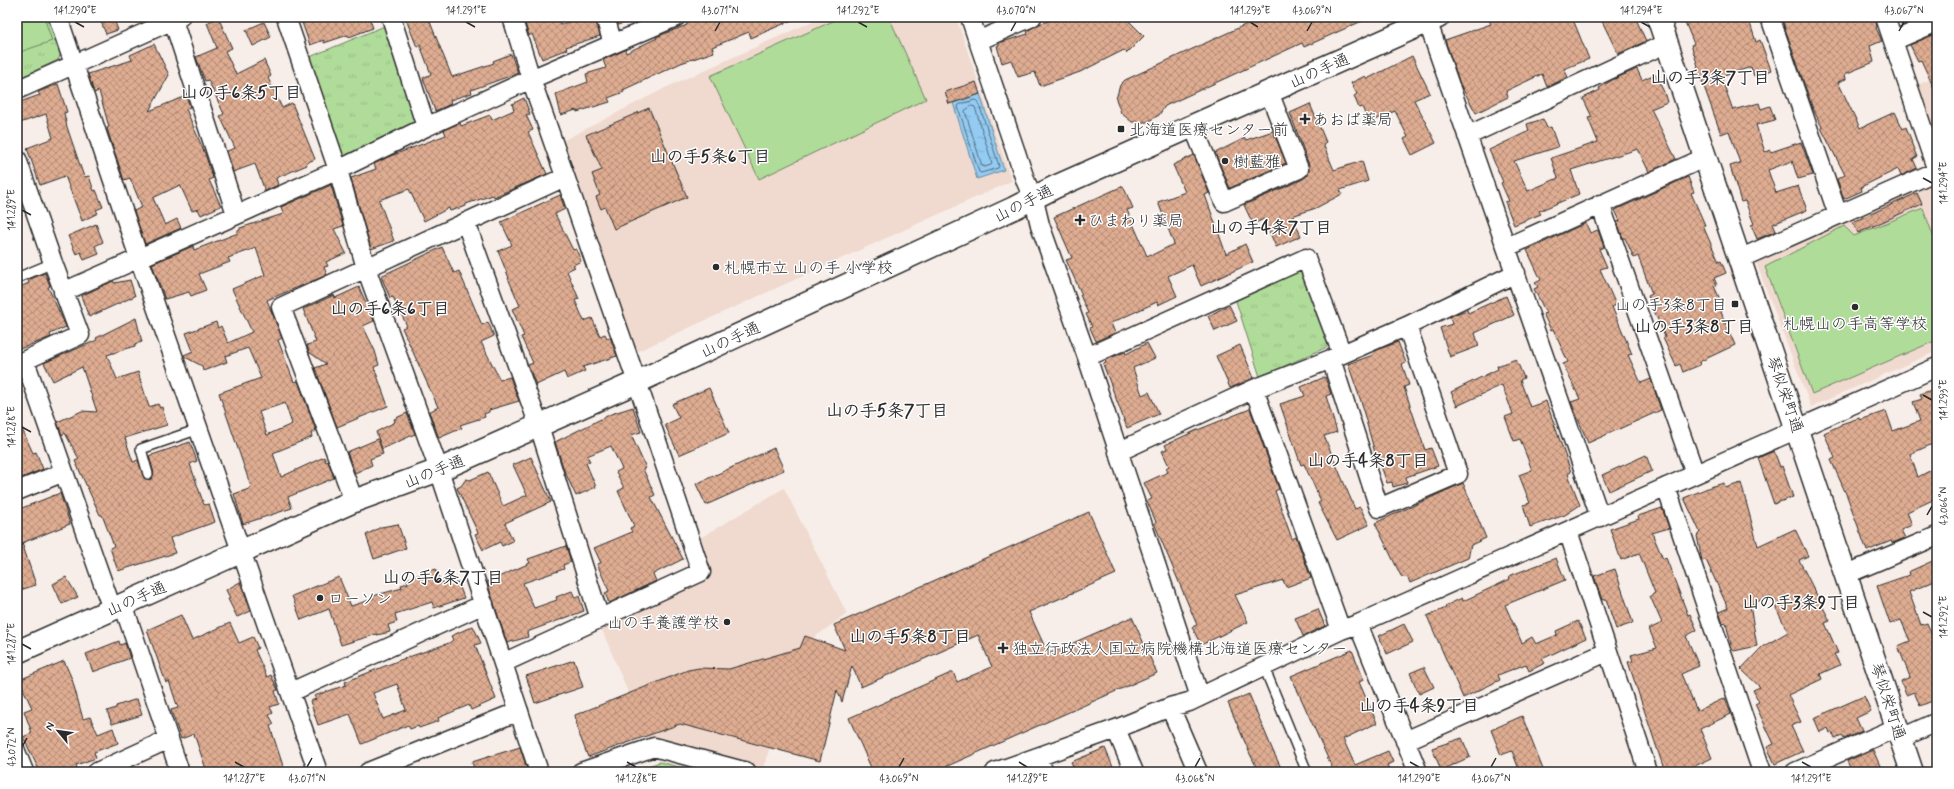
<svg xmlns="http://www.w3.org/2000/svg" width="1954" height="789" font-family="Mynerve,'Klee One',sans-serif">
<defs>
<pattern id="park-tufts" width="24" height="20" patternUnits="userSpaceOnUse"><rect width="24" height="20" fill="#b0dc9a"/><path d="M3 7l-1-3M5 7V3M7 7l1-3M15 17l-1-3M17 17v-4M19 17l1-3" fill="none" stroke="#98bd85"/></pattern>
<pattern id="water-ripples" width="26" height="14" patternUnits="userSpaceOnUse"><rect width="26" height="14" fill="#93cbf2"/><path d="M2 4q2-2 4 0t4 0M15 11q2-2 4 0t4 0" fill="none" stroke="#7faed0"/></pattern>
<pattern id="building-cross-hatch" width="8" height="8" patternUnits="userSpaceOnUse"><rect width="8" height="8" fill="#deac91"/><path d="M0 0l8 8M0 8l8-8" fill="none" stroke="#b48c77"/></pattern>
</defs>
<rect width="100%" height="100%" fill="#f8eee9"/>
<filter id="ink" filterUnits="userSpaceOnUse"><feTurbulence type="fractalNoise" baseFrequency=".025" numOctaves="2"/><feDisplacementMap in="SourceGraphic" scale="8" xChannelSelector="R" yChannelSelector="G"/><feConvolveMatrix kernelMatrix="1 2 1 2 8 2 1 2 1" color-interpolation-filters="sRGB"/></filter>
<g filter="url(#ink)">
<path fill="#f0dacf" d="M822,17h134l56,164 -376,171 -72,-212 103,-53z
M1937,77v62l-20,-54z
M1937,174v177l-126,56 -55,-144z
M784,488l63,126 -42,30 -42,124 -116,-30 -45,-108 109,-56 -13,-35z"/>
<path fill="url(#park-tufts)" stroke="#6e8462" d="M17,17h31l13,36 -3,7 -41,19z
M387,25l32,96 -75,38 -39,-100z
M1298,269l6,2 24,71 -1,5 -67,30 -25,-79z
M660,762l38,10h-69z"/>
<path fill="#b0dc9a" stroke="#6e8462" d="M17,17h27l8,24 -35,12z
M842,17h47l37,82 -167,80 -49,-103z
M1923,208l14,38v94l-125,54 -47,-127 79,-41 10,10z"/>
<path fill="url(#water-ripples)" stroke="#698ba2" d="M980,94l24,76 -27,9 -24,-76z"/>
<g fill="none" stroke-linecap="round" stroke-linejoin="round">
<path stroke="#556b7b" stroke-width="1" d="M975,100l3,1 21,65 -1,2 -17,5 -2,-1 -21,-65 1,-2z
M972,106l3,1 17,56 -1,2 -6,2 -3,-1 -17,-55z"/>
</g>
<path fill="url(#building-cross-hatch)" stroke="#2b2b2b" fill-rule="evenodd" d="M99,17h14l5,13 -12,4z
M218,17l14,31 -7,3 11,23 28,-14 7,16 -3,2 14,30 10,-5 23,56 -9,4 1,2 -31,13 2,7 -13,6 -10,-27 -22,8 -6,-21 8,-3 -15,-32 4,-2 -16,-34 -3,1 -9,-24 21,-9 -10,-25z
M300,17h69l4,11 -24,9 -1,-2 -24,8v-3l-14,5z
M405,17h23l24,60 42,-14 -1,-2 18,-7 7,19 -47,17 1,3 -22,7 1,4 -16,7 -12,-33 8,-4 -11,-29 -3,2z
M523,17h34l3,8 21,-8h14l5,19 -34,11 1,2 -25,10 -10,-25 -3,2z
M616,17h18l1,2 -17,6z
M686,17h113l-48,21 -2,-6 -37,15 2,5 -33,11 -58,27 1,2 -16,6 2,4 -33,10 -1,-2 -15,5 -5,-21 32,-12 -2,-8 20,-6 -3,-8 22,-10 1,3 31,-15 -1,-1 31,-12z
M1060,17h65l19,19 -17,17 -3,-3 -44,22 -40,14 -5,-14 -17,5 -7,-17 -9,3 -5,-17 2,-1v-2l29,-9 -1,-3 12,-7z
M1262,17h109l-67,30 -2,-4 -137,63 -6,9 -12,7h-15l-11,-9 -5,-14 4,-14 5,-5z
M1498,17h74l17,42 -25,10 4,8 -21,10 -5,-13 -36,17 2,6 -32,16 -16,-29 -15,-44 46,-16 -2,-4z
M1600,17h35l11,24 -28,13z
M1683,17h65l8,25 4,-2 11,30 -17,6 -3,-9 -30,10 12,33 26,-7 2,6 9,-3 5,14 -19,5 9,27 5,-2 1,2 30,-10 12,33 -15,4 -6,-18 -24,9 8,23 22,-7 9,24 -34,14 3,7 -19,8 -6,-14 3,-1 -9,-23 -4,1 -11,-36 10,-3 -11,-32 -8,3 -24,-67 1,-1 -7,-21 3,-1z
M1781,17h94l2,10 -1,1 6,13 -12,5 4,16 -29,12 1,5 -8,3 22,46 35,-16 8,17 3,-2 6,15h-1l6,15 -4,2 4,9 -16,8 -3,-7 -37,18 1,4 -18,8 -7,-20 8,-4 -24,-47 1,-1 -9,-18z
M1896,17h26l-20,9 -3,-7 -2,1z
M264,22l7,15 -18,9 -7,-16z
M1937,33v62l-16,-35 -3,1 -8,-16z
M154,44l15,31 -20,36 37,-15 4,11 -4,2 19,45 8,24 -4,2 12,26 -20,9 -3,-6 -6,2 -12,-26 -27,13 12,27 12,-6 4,9 -36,16 -11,-33 8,-4 -12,-29 -6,2 -16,-48 -1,-4 2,-1 -10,-36 -5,2 -6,-19 44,-14 -2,-5z
M1412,56l18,37 -16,7 22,43 -24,12 -8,-16 4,-2 -13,-26 -26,12 -7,-16 -3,1 -5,-12 3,-2 -6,-11 14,-7 2,3z
M1637,69l5,11 13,-6 9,18 3,10 -16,7 25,50 -27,13 -11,-23 -67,21 8,24 -40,17 2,3 -27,11 -9,-23 4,-1 -8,-18 2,-1 -14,-32 40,-19 -2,-7 16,-5 4,9 4,-1 7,20 -44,14 14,30 30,-13 -7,-20 47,-16 -10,-24 4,-1 -9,-19 17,-8 -1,-2 13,-8z
M976,82l4,12 -31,10 -4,-12z
M58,84l9,28 -3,1 3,14 17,50 5,-1 5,15 2,-1 7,17 -7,3 2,3 -16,8 -17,-45 -25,9 -13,-37 26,-10 -7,-24 -29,10v-21l23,-8 -2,-3z
M524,98l6,16 -4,1 7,15 -5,2 19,42 -53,23 -1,-2 -27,9v2l-16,5 -1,-3 -25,13 -15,-32 -30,11 15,41 -23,8 -20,-71 25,-9 -2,-5 14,-7 58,-22 -2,-5 16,-7 1,3 29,-11 2,5 22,-10 -2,-6z
M1310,104l16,38 -3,2 11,26 28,-9 6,20 -28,9 2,4 -26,14 -24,8 9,20 -25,11 -12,-28 -11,5 -9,-19 59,-26 5,-4 1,-10 -19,-52z
M649,108l38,89 -73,32 -9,-22 -4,2 -5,-12 4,-2 -8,-21 10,-4 -16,-35z
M1273,131l13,32 -56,25 -15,-35 30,-15 1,2z
M1194,155l15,38 -4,2 21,59 19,-10 8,18 -52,24 -9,-21 -24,11 9,20 -19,9 -1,-3 -46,21 4,10 -19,8 -6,-13 2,-1 -6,-13 2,-1 -8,-18h2l-16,-35 6,-2 -18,-41 69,-31 10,22 -6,2 20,46 4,-2 1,1 22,-11 -16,-42 27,-10 -12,-27z
M1688,177l6,15 -3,1 14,32 -2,1 16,36 2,-1 5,12 -12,5 3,7 -3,1 8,18 -3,2 5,14 11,25 -36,17 1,3 -17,7 -3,-8 -4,2 -13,-28 2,-1 -17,-41 4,-2 -14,-38 -4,2 -9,-20h-2l-6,-16 3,-1 -5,-11z
M331,185l12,41 -9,3 12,24 -20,9 2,4 -4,1 3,8 -60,25 15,38 -4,2 16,42 4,-1 18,50 -5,2 1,4 -39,16 8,24 43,-20 2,5 2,-1 6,17 -46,19 4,11 -49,16 -9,-30 15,-5v-1l2,-1 -32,-94 42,-15 -13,-30 -23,8 2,6 -24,9 -1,-5 -17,-9 -1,-2 9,-4 -7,-18 30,-11 2,6 3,-2 7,17 24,-11 -20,-43 33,-14 -9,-27 -28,10 2,4 -31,12 7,16 -15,6 -2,-4 -24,7 -13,-35 41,-18 1,4 44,-17 -1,-2 3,-1v-2l43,-14 -2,-7zM285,403l7,21 -25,11 -8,-23z
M1917,193l5,11 -64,29 -5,-11z
M560,195l5,14 -10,5 18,36 3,-1 5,12 -8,4 2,2 -8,4 12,28 -4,1 9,21 8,-3 8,18 5,-2 2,4 3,-1 7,19 -34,11 2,4 -18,8 -3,-7 -28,13 -8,-20 5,-2 -12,-26 3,-1 -12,-27 8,-3 -12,-28h1l-11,-27 14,-6 -11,-23z
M1586,223l4,10 8,-3 6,17 -5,2 8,18 -7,2 16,36 -4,2 20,47 -4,1 13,28 10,-4 10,31 -73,33 -17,-41 9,-3 -17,-35 5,-2 -15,-33 -2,1 -8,-16 3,-1 -12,-24 4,-2 -3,-4 6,-3 -14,-30z
M96,224l7,18 -8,4 4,8 -15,6 -3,-8 -5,2 -8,-18z
M442,247l12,26 5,-2 23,54 6,-3 6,14 -13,6 19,38 10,-3 9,24 -30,9v2l-5,2 1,3 -25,8 2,3 -23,10 -10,-26 9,-5 -36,-79 5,-2 -14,-29 -3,1 -9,-22z
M45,273l5,13 -2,1 18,40 -16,7 1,3 -34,13v-62l12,-5 -1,-3z
M130,280l5,16 -46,21 -8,-21 32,-15 1,2z
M359,287l15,34 -11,5 12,25 4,14 -5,2 14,39 -51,21 -22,-59 11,-4 -17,-12 -2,-7 9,-3 -13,-33 31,-14 1,3z
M1506,296l8,19 -39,18 4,13 -29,11 -10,-29 12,-4 -2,-7 3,-2 14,-5 1,3z
M1229,305l8,16 -22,10 -7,-15z
M136,318l6,24 -7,2v2l-28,9 10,24 21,-7 11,35 9,-3 2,4 2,-1 5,18 -42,13 8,24 5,-2 6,18 6,2 4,-7 -5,-17 41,-14 7,19 -7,3 14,41 5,-1 6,18 -45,16 5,15 -57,18 -8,-23 4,-2 -12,-31h-2l-25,-54 4,-2 -14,-26 -3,2 -5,-13 25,-11 15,1 -15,-45 -29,14 -9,-18 53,-23 -1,-2z
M1398,342l8,21 -4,1 7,21 -5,2 21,63 6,-2 7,18 -32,11 1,6 -14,4 -1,-5 -5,1 -8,-23 -4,-7 -12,-43h1l-16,-46 25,-9 -1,-3z
M1147,343l8,15 -22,10 9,27 7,-3 10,22 -32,14 -24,-64 3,-1 -1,-3 20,-8 1,2z
M1240,345l14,33 -24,10 -14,-32z
M1516,359l8,19 -4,2 10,27 16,-6 25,71 -3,2 12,31 -15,10 -35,12 -7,-22 7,-2 -11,-28 13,-5 -12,-31 -6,2 -9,-24 8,-3 -11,-29 -45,21 -6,-14 47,-23 -1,-3z
M1325,377l6,17 -5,2 11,36 -13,4 31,73 5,-2 9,18 -32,15 -19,-37 3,-2 -17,-37 -3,1 -21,-61 25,-8 -4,-9z
M709,388l20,45 -50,22 -14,-30 14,-7 -7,-14z
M1937,388v54l-27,12 8,23 19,-10v31l-30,14 5,13 -11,5 4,8 -13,5 -1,-2 -24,10 -20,-55 -16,-36 4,-2 -11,-25 17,-8v-1l18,-6 1,2 26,-9 7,20 27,-10 -7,-19 9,-3 -2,-5z
M633,407l8,25 -10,3 15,33 -3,1 12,26 -4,2 32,62 -30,15 3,7 -47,22 -4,-10 4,-2 -12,-27 4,-1 -7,-15 38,-16 -2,-4 4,-2 -16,-35 6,-3 -8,-16 6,-3 -11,-23 -24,10 3,5 -4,2 10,24 -20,9 -12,-26 -9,-28 56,-28z
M1250,409l29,80 -4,2 17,48 4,-2 15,41 -25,9 -3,-7 -48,15 13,27 -47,23 -9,-18 5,-2 -43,-102 2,-1 -9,-21 5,-2 -8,-16 24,-11 -2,-4 3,-2 -7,-15 5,-2 -2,-4 30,-14z
M407,413l8,21 -33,15 -6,-17 19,-10 -1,-3z
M17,418l16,35 3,-1 7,17 -24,10 -2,-6z
M378,439l5,15 -13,5 2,6 -17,8 -8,-21z
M774,448l10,22 -78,35 -10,-21z
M1774,451l6,16 2,-1 11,31 -19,7 -16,-46z
M1646,455l6,16 -43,20 -7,-16z
M531,457l20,45 -46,21 8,18 -11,5 -2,-4 -17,8 -8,-16 3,-1 -21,-45 4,-2 5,-7 4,1 18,-8 15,34 24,-11 -14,-30z
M1463,483l23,55 -15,7 -3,13 -58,25 -2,-5 -7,-2 -26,-53z
M1724,483l1,5 16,-5 17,63 37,-17 13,27 -9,4 31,61 -5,2 13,30 -4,1 6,11 -20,9 2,5 -34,16 13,27 -10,4 12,25 -28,13 -8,-17 7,-3 -19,-40 4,-2 -6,-12 7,-3 -19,-18 21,-22 26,-15 -18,-36 -20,9 7,41 -23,5 -2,-2 -6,-26 -3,1 -4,-12 9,-4 -22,-48 -4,1 -5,-25 3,-4 -16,-34 26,-11z
M60,493l10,31 -48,19 14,42 -19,6v-81z
M1662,508l7,20 -17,5 11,26 3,-1 22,57 2,-1 7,16 -11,6 13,30 -18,8 16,37 28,-13 6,16 -31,15 12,29 -30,14h-17l-37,-110 5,-1 -2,-6 26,-7 -8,-19 13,-6 -12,-27 5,-3 -16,-40 -18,7 -11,-31 29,-10 -1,-3z
M1089,512l27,62 -87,38 19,42 84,-37 25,56 -223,99h-61l-24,-54 104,-46 4,10 35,-15 -14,-32 -117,52 -9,-21 -10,36 -5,-12 -17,71 -140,-37 -92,33 -8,-21h-1l-4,-21 113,-45 11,-2 30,1 71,-21 5,-12 40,14 -11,-25z
M398,524l8,24 -32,11 -8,-24 15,-8z
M566,546l5,16 -8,3 1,4 -41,14 11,25 23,-8 -1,-3 16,-6 3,7 4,-2 5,15 -57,21 1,5 -21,6 -20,-61 43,-19 -2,-4z
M1556,558l9,22 -60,25 17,38 10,-6 4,7 21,-9 -1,-4 22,-10 8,17 -44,21 3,4 -16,8 -3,-7 -28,11 2,5 -37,18 -36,-82 19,-8 -1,-2 17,-8 1,3 47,-22 -1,-3z
M1937,559v21l-28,12 12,33 6,-2 10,24v52l-17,7 -6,-14 -8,3 -5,-14 9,-4 -12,-31 12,-5 -9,-21 -11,4 -13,-38 32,-11 -1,-3z
M436,569l5,14 10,-4 2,5 5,-2 6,16 -30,10 -2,-6 -37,12 2,8 -9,3 2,7 -13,3v-1l-36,11 -12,-36 -28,11 -9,-24 47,-19 12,29 22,-7v-3l29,-8 -1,-3 7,-2 -1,-4z
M1615,569l18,54 -17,6 -10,-30 -4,1 -8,-24z
M66,577l12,20 -16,7 -9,-20z
M240,582l11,29 -14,6 -9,-18 2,-1 -4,-8z
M1318,609l7,17 -22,10 -8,-18z
M181,615l11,25 38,-17 9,20 14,-6 5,11 -3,2 12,27 4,-2 7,15 -3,1 4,13 -9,3 3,6 -4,2 5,9 -4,2 15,46h-78l-13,-38 -13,5 -10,-29 7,-2 -9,-27 -3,2 -19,-53z
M1404,624l9,18 -26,12 -8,-18z
M473,626l8,17 -6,2 21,54 -25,11 -2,-5 -31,13 1,3 -20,7 -1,-2 -8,3 -2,-4 -46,19 -12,-30 -32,11 -8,-24 6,-2 -2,-3 32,-11 -1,-3 55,-22 49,-17 4,-3 -2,-4zM397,684l9,26 -23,9 -10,-26z
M119,641l1,4 5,-2 5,15 -37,14 -7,-18z
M1352,650l12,30 -5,2 18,41 -34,16 12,26 33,-14 5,11 -6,3 3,7h-56l-43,-96z
M574,660l9,27 -48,16 -9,-27z
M64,661l8,18 11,40 7,-2 8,17 15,-6 5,15 -24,9 2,6 -20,7 2,7h-38l-17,-35 9,-4 -8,-22 8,-3 -13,-28z
M1424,667l10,20 -15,7 -9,-21z
M1249,694l24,57 10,21h-24l-9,-18 -22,-51z
M1864,696l7,15 -15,7 6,13 -18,8 -2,-3 -7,3 -3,-7 -2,1 -2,-5 -8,4 -6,-14z
M137,699l5,16 -30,9 -5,-13 9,-3v-2z
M1522,716l22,56h-24l-8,-21 -11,4 -10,-25z
M1462,738l8,19 -29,13 -9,-22z
M520,747l8,25h-53l-3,-10z
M1105,748l10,24h-39l-5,-10z
M1873,750l8,18 -10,4h-19l-5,-11z"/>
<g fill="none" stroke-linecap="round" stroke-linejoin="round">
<g stroke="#2b2b2b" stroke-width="12">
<path id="service" d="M17,278l36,-15
M148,474l-7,-25 58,-20
M1264,667l43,105
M17,742l12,30"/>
</g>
<g stroke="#2b2b2b" stroke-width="21">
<path id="minor" d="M58,17l81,241 179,514
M286,17l52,153 28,98 73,202 100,302
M391,17l35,110
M605,17l8,27
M970,17l56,165 8,18 6,25 47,132 113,340
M1426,17l174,500
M1770,17l68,198
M1885,17l52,154
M173,20l63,194
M978,41l54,-24
M1893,41l44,-19
M17,90l163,-73
M1193,126l31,76 75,-33 -30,-77
M1467,136l200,-93
M17,159l36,104 27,72 -63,29
M1600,204l95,270
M466,223l73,203 61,193
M1507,247l197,-89
M1739,259l198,-88
M63,292l275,-122 88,-43 105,-48 145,-62
M1087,357l219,-99 36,96
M1331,359l48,149 79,-34 -51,-148
M25,361l87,248
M1254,389l87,241
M1118,452l136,-63 77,-30 76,-33 109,-53
M1666,487l96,285
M17,491l47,-19
M354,501l-73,-194 284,-130
M1568,531l80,241
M1847,574l90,-38
M123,604l57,168
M1358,624l60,148
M503,663l198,-91 -64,-190 -106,-303 -19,-62
M291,692l193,-88
M1170,707l28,65
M1116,729l18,43
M1901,738l36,-16
M1405,741l202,-89
M1037,757l7,15
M97,772l72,-33
M368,772l151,-61
M581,772l73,-25 93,25
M995,772l121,-43 54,-22 19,-5 152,-72 17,-6 579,-257
M1795,772l103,-45"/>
</g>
<g stroke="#2b2b2b" stroke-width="25">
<path id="tertiary" d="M1658,17l254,755"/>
</g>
<g stroke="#2b2b2b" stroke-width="25">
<path id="secondary" d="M17,652l337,-151 85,-31 198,-88 377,-174 41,-21 383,-170"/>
</g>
<use href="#service" stroke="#fff" stroke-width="9"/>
<use href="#minor" stroke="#fff" stroke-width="18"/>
<use href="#tertiary" stroke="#fff" stroke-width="22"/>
<use href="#secondary" stroke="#fff" stroke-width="22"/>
</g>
</g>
<path fill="none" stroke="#2b2b2b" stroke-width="1.5" d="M75,22l9,5M466,22l9,5M858,22l9,5M1250,22l8,5M1641,22l9,5M715,31l5,-9M1011,31l5,-9M1307,31l5,-9M1899,31l5,-9M1923,178l9,5M22,210l9,5M1923,395l9,5M22,427l9,5M1927,515l5,-9M1923,612l9,5M22,644l9,5M22,747l5,-9M235,762l9,5M627,762l9,5M1019,762l8,5M1410,762l9,5M1802,762l9,5M307,767l5,-9M899,767l5,-9M1195,767l5,-9M1491,767l5,-9"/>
<g fill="#2b2b2b" stroke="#fff" stroke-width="1.5">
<path d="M1303 113h4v4h4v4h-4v4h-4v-4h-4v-4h4z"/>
<rect x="1117" y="125" width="8" height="8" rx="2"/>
<circle cx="1225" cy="161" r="4"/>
<path d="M1078 214h4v4h4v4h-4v4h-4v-4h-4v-4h4z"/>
<circle cx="716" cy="267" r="4"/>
<rect x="1731" y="300" width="8" height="8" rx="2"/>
<circle cx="1855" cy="307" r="4"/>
<circle cx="320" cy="598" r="4"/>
<circle cx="727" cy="622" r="4"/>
<path d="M1001 642h4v4h4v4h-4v4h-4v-4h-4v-4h4z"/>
</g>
<g text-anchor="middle" stroke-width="3" stroke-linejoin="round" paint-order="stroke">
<g font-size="16" fill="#2b2b2b" stroke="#fff">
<text transform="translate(1319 70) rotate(-24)" y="6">山の手通</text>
<text transform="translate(1023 203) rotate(-27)" y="6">山の手通</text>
<text transform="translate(730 339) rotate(-25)" y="6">山の手通</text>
<text transform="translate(1786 394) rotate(71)" y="6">琴似栄町通</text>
<text transform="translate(434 471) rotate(-22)" y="6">山の手通</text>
<text transform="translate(136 598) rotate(-24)" y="6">山の手通</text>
<text transform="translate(1889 701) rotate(72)" y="6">琴似栄町通</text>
</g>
<g font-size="16" fill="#2b2b2b" stroke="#fff" text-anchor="start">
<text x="1313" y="125">あおば薬局</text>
<text x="1129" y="135">北海道医療センター前</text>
<text x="1233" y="167">樹藍雅</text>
<text x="1088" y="226">ひまわり薬局</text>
<text x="724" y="273">札幌市立 山の手 小学校</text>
<text x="1727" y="310" text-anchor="end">山の手3条8丁目</text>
<text x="1855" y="329" text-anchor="middle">札幌山の手高等学校</text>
<text x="328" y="604">ローソン</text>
<text x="719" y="628" text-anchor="end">山の手養護学校</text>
<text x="1012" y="654">独立行政法人国立病院機構北海道医療センター</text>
</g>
<g font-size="17" font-weight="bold" fill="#2b2b2b" stroke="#fff">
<text x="1710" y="83">山の手3条7丁目</text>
<text x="241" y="98">山の手6条5丁目</text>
<text x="710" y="162">山の手5条6丁目</text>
<text x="1271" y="233">山の手4条7丁目</text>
<text x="390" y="314">山の手6条6丁目</text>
<text x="1694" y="332">山の手3条8丁目</text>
<text x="887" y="416">山の手5条7丁目</text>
<text x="1368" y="466">山の手4条8丁目</text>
<text x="443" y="583">山の手6条7丁目</text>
<text x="1801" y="608">山の手3条9丁目</text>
<text x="910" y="642">山の手5条8丁目</text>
<text x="1419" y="711">山の手4条9丁目</text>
</g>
</g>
<rect width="1954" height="789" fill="none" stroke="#fff" stroke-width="44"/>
<g transform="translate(58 731) rotate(299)" stroke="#ffffff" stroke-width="3" paint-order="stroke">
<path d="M0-3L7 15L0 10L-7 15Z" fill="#2b2b2b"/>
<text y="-6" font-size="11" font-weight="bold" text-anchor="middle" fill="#2b2b2b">N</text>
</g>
<rect x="22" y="22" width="1910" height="745" fill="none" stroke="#2b2b2b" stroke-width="1.5"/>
<g font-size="10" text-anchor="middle" fill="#2b2b2b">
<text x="75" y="14">141.290°E</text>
<text x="466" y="14">141.291°E</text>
<text x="720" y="14">43.071°N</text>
<text x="858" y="14">141.292°E</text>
<text x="1016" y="14">43.070°N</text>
<text x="1250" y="14">141.293°E</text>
<text x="1312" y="14">43.069°N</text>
<text x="1641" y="14">141.294°E</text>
<text x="1904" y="14">43.067°N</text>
<text transform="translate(1943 183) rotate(-90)" y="4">141.294°E</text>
<text transform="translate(11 210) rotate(-90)" y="4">141.289°E</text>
<text transform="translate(1943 400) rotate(-90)" y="4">141.293°E</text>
<text transform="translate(11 427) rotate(-90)" y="4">141.288°E</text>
<text transform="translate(1943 506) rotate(-90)" y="4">43.066°N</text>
<text transform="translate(1943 617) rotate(-90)" y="4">141.292°E</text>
<text transform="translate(11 644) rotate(-90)" y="4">141.287°E</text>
<text transform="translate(11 747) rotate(-90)" y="4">43.072°N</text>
<text x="244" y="782">141.287°E</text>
<text x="307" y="782">43.071°N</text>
<text x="636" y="782">141.288°E</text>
<text x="899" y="782">43.069°N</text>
<text x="1027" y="782">141.289°E</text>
<text x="1195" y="782">43.068°N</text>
<text x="1419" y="782">141.290°E</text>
<text x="1491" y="782">43.067°N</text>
<text x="1811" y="782">141.291°E</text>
</g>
</svg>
